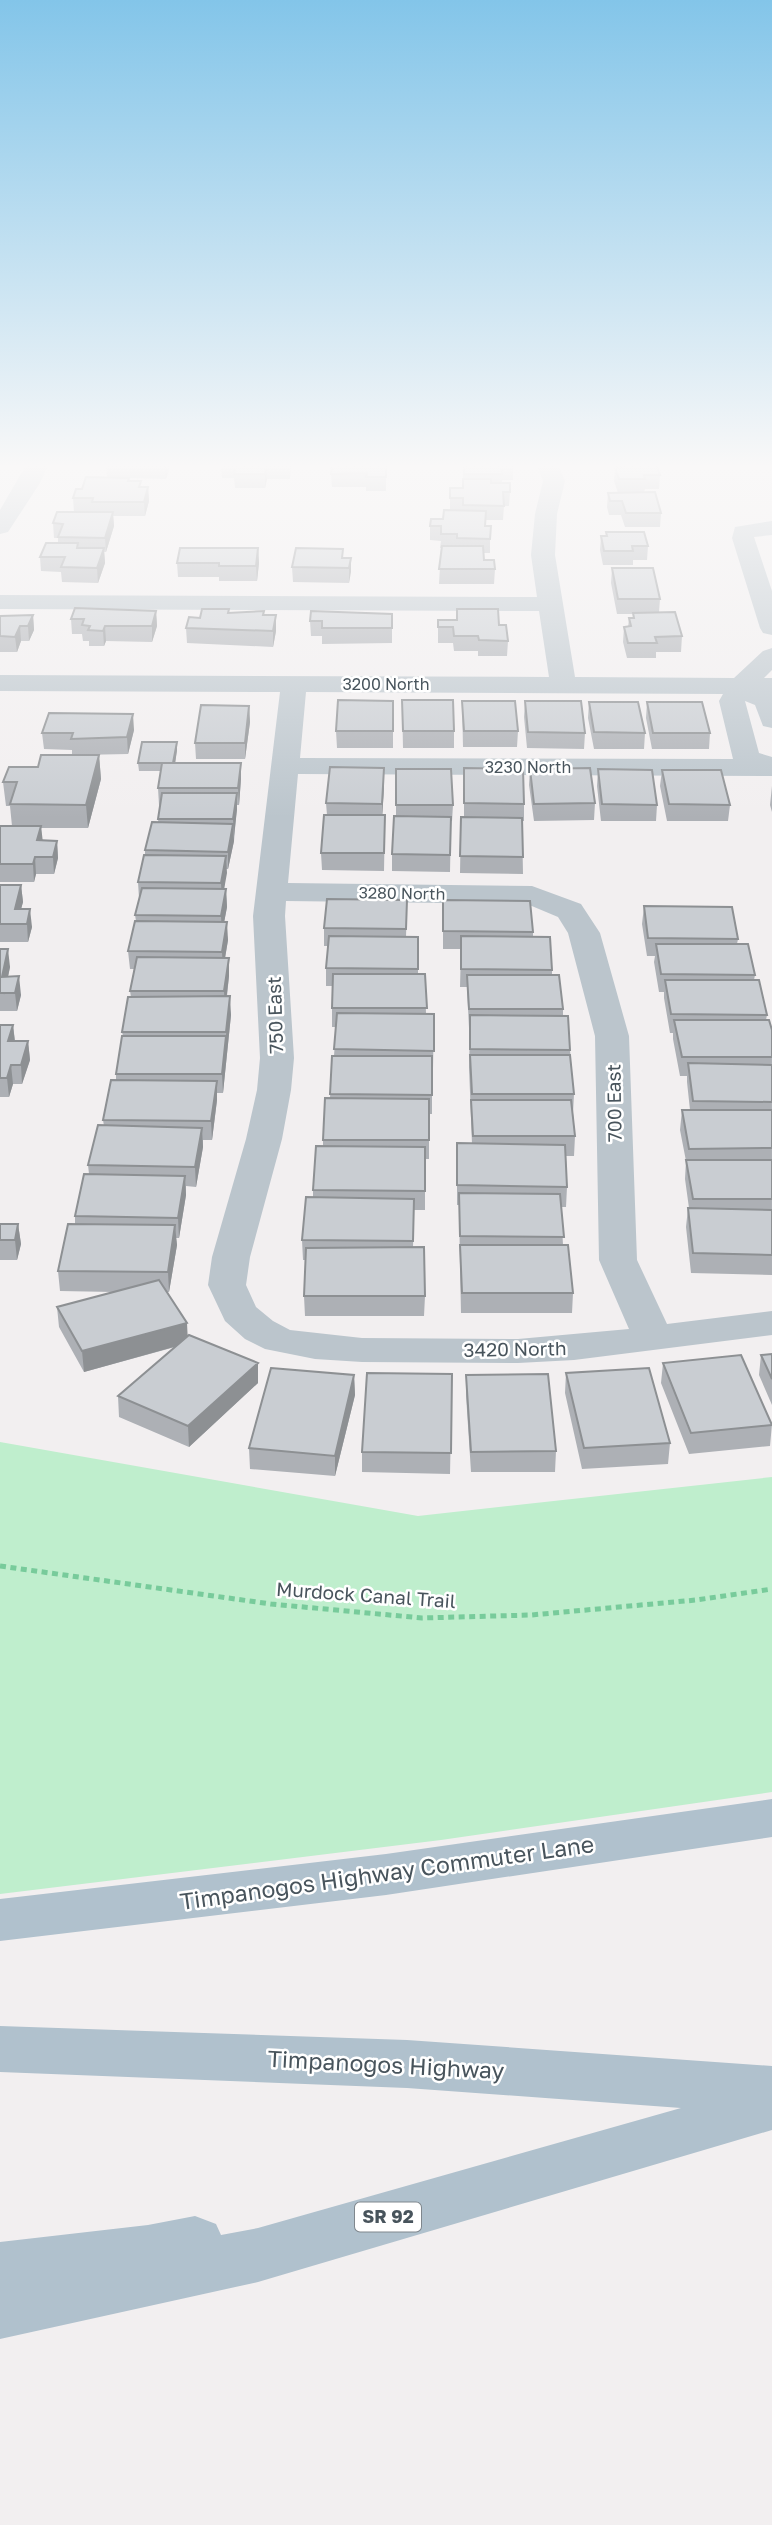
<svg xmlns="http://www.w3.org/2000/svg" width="772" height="2525" font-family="'Golos Text',sans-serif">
<rect width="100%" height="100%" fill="#f2eff0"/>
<path fill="#bfeecd" d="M0,1442l418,74 354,-39v315l-331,48 -441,54z"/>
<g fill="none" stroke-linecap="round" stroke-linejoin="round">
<path stroke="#78cb9b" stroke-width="5" stroke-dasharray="6 4.5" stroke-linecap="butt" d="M0,1566l271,38 151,14 109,-3 165,-15 76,-11"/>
<path fill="#bbc5cc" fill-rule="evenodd" d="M26,465h22l-8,18 -32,49 -8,2v-24z
M537,465h21l7,16 -8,33 -2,41 20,122 159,1 29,-27 9,-3v22l-8,8h8v50l-9,-2 -8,-21 -10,-4 14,52 13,4v19l-474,-2 -10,109 244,3 49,18 19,29 29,103 8,224 30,64 105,-13v24l-198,25 -56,3 -156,-1 -47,-3 -50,-10 -20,-10 -20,-18 -17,-36 4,-28 34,-118 11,-49 3,-32 -7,-142 27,-224 -280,-1v-16l549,2 -10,-66 -539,-2v-14l537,2 -6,-42 4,-41 8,-33zM306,692l417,2 -4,7 14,58 -433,-1zM286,901l241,3 31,13 10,16 27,103 4,224 30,69 -111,10 -156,-1 -72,-8 -17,-9 -17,-14 -10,-22 4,-28 32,-118 9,-49 3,-32 -9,-142z
M772,521v14l-18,2 18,54v44l-9,-2 -3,-5 -28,-90 3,-11z"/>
<path fill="#b0c1cd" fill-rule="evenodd" d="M772,1799v38l-386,58 -386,46v-42l386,-45z
M0,2026l407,14 365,26v64l-514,152 -258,57v-97l148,-17 47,-9 21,8 5,11 37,-7 423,-120 -274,-20 -407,-16z"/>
</g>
<path fill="#adb0b5" d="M106,465h63l1,2 -4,12 -37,-1v3l12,6h7l1,14 -4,15h-32l1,10 -8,26h-2l1,11 -7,20 -36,-1 -1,-10 -20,-1 -1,-14 18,-14v-5h-4l-1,-15 21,-11 -1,-14 9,-9 25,-11z
M221,465h70l-1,14h-23l-2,9h-30l-1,-10h-12z
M386,465v26h-20v-4h-34l-1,-13z
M463,465h50v15h-11v3l8,9 -1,14h-5l-1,14h-18v6l5,13v14h-7l1,7 11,9 -1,15h-55l2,-36h-1l1,-7 -11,-1v-14l13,-7 7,-8v-23h13z
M618,465h38l4,10 -1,14h-14l-1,3 17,21 -1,14h-35l-4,-12h-12l-2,-8 1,-14h10l-4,-12 1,-14h3z
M606,532l42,14 -1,14h-14v5h-30l-3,-15 1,-14h5z
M258,548l1,15 -2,18h-38v-4h-41l-1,-14z
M344,558h7l-2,25 -56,-1 -1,-15z
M612,568l48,31 -1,13 23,24 -1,16h-25v6h-29l-4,-16 1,-15h4l1,-9h4v-4h-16l-6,-31z
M229,609v4l47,2v16l-3,16 -86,-4 -1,-15 14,-10z
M457,609l42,16 9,16 -1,15h-29v-5h-24l-1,-8h-15v-23h18z
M156,611l1,15 -5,16 -46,-1 -2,5h-15v-5h-6l-1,-7h-10l-1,-15z
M392,614v29l-70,1v-8h-11l-1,-15z
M33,615l1,15 -5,11h-8l-4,11h-17v-36z
M402,700l52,31v17h-51z
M393,701v47h-56l-1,-17z
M462,701l56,30 -1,16h-54z
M525,701l60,32 -1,16 -57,-1 -3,-31z
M589,702l56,31 -1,16h-50l-6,-31z
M647,702l63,31 -1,16h-57l-6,-31z
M249,706l1,16 -5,37h-49l-1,-16z
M134,730l-6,24 -49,1h20l2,24 -13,49h-47l1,12 15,1 1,17 -4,16h-18l-2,8h-34v-56h12l-2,-20h-4l-3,-24 35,-15 34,-12v-5l-28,-1 -2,-16z
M177,742v8l-2,13h66v16l-2,26h-2l-3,36 -6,28h-2l-2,20h2l1,18 -3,15 4,18 -3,18h4v18l-2,20 4,19 -8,78h-6v7l-5,40h-9v7l-7,40 -10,-1v9l-7,43h-3l1,7 -8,47h-2l21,44 70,27v20l-69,64 -70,-30 -1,-21 57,-49 -91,25 -25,-45 -2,-20 57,-15 -54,-1 -2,-20 17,-47v-8l14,-42 -1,-9 16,-39 -1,-6 13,-40v-6l7,-38 -1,-4 9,-35 -1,-6 4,-22h-4l-2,-18 8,-30 -1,-6 4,-17 -1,-16 7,-27v-5l13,-28 2,-17h-1l-1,-17 3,-17h-22l-1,-8z
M464,768l60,36v17h-2l1,53 -63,-1 1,-56h3z
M396,769l57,36 -1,16h-1l-1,51 -58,-1v-17l4,-37z
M530,769l65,34 -1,17 -60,1 -5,-36z
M598,769l59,36 -1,16h-55l-4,-35z
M662,770l68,35 -2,16h-61l-7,-35z
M384,785l-2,30h3l-1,56 -62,-1 -1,-17 6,-38 -1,-12z
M772,786v26l-2,-7z
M0,885h21l2,17 -2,7 11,18 -4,15h-28z
M407,900l-1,37h12v37h7l1,40h8l-1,55h-1v45h-3v45h-4v51h-11l-1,37 12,49 -1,20h-119l-1,-20 2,-36h-3l-1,-20 11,-43v-7l10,-44v-6l7,-42 2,-42h2l2,-29h-4v-41h-6v-18l2,-22h-4v-18z
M443,900l90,32v5l19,33v5l11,34v7l7,34 4,44 -1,19 2,23 -1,20h-8l1,31 -1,20h-5l2,38 10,48 -1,20h-111l-1,-48 -1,-60h-2v-62l15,1 -3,-77 1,-39h-1l-2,-41h-7l1,-38h-18z
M644,906l94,33 -1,5 18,31 -1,5 13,35 -1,5 6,10v245l-81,-2 -5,-46 2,-19h1l-4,-29 1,-18 -6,-31 2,-20h8l-3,-28v-6h-7l-7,-37v-6h-3l-6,-35v-6h-5l-5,-30 1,-6h-8l-5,-32z
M0,949l10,18 -2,10 13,18 -4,16h-17z
M0,1025h13l2,16h13l2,19 -8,24h-9l-4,13h-9z
M0,1224h18l3,20 -4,16h-17z
M772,1354v51l-13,-30 2,-20z
M663,1363l109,61 -2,22 -81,8 -28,-71z
M566,1373l104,70 -2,21 -86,5 -17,-76z
M452,1374l-2,100 -88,-2v-20z
M354,1375l1,20 -20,81 -85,-7 -1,-21z
M466,1375l90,76 -1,21h-84l-5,-77z"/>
<path fill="#8d9093" d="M165,465h4l-3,14z
M266,465l1,14 -2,9v-14z
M148,487l1,14 -4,15 -1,-14z
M113,512l1,14 -8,26 -1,-14z
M104,548l1,15 -7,20 -1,-15z
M258,548l1,15 -2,18 -1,-15z
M351,558v14l-2,11v-15z
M156,611l1,15 -5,16v-16z
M33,615l1,15 -5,11 -1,-15z
M276,615v16l-3,16v-16z
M20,626l1,15 -4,11 -2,-15z
M105,626l1,15 -2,5 -1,-15z
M249,706l1,16 -5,37v-16z
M133,714l1,16 -6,24 -1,-17z
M177,742v8l-3,21 -1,-8z
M99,755l2,24 -13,49 -2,-23z
M241,763v16l-2,26 -1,-17z
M384,768v17l-2,36v-17z
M237,793v17l-3,26 -1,-17z
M233,824l1,17 -6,28v-17z
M41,826l2,17 -4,15 -2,-18z
M57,841l1,17 -4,16 -1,-17z
M226,856l1,17 -5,28 -1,-18z
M35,857l1,17 -2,8 -1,-18z
M21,885l2,17 -6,22 -2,-15z
M226,889l1,18 -5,27 -1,-18z
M30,909l2,18 -4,15 -1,-18z
M227,922l1,18 -5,30 -1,-18z
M8,949l2,18 -6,28 -2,-18z
M229,958v18l-4,34 -1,-19z
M19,976l2,19 -4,16 -2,-18z
M230,996l1,19 -8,78 -1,-19z
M13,1025l2,18 -7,-2z
M28,1041l2,19 -8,24 -1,-19z
M11,1065l2,19 -4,13 -2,-19z
M217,1081v19l-5,40 -1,-19z
M202,1128l1,19 -7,40 -1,-20z
M185,1176l1,19 -7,43 -1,-20z
M18,1224l3,20 -4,16 -2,-20z
M175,1225l2,20 -8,47 -1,-20z
M187,1323l1,20 -104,29 -2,-21z
M258,1363v20l-69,64 -1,-21z
M354,1375l1,20 -20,81v-20z"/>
<path fill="#c9cdd2" stroke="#8d9093" stroke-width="2" d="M229,465h61v1l-24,-1 -1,9h-31l2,-9z
M332,465h54v12h-20l1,-4 -36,1z
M464,465h49v1h-12l1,8h-38z
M621,465h35l4,10h-16l1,4h-26l-4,-12h7z
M86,477l43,1 -1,3h13l-2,6h9l-4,15h-52l1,-4h-20l3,-9h6z
M463,479h28v4h19v9h-7l1,14 -41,-1v-7h-13v-10h13z
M655,492l6,21h-35l-4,-12h-12l-2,-8z
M444,510l42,1 -1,15h6l-1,13 -33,-1v-4h-16v-8h-11l1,-7h12z
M57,512h56l-8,26 -47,-1 5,-13 -10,-1z
M606,532h38l4,14h-16l1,5h-29l-3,-15h6z
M46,543h32l-1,5h27l-7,20 -36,-1 4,-10h-25z
M442,546h41l1,14h10l1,9h-56z
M180,548h78l-2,18h-37v-3h-42z
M296,548l47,1 -1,9h9l-2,10 -57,-1z
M612,568h41l7,31h-42z
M75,608l81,3 -4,15h-47l-2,5 -15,-1 2,-4 -8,-1 2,-6h-13z
M202,609h27l-1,4 36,-2 -1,4h13l-3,16 -87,-3 3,-11 11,1z
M457,609h41l1,16h7l2,16 -29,-1 -1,-4h-24l-1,-9h-15v-7h19z
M311,611l81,3v14h-70v-7h-12z
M675,612l7,24 -27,1 2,6h-29l-4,-16 7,-1 -2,-8h5l-1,-5z
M33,615l-5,11h-8l-5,11 -15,-1v-20z
M338,700l55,1v30h-57z
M402,700h51l1,31h-51z
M462,701h53l3,30h-54z
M525,701h56l4,32 -57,-1z
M589,702h49l7,31 -51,-1z
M647,702h55l8,31h-57z
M201,705l48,1 -4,37h-50z
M49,713l84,1 -6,23 -56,2 2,-6h-31z
M142,742h35l-4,21h-35z
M41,755h58l-13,50 -76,-1 7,-22h-14l6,-15h29z
M162,763h79l-3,25h-80z
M330,767l54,1 -2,36 -56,-1z
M464,768l59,1 1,35 -60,-1z
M590,768l5,35 -61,1 -4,-35z
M396,769h55l2,36h-57z
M598,769l54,1 5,35 -55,-1z
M662,770h59l9,35 -61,-1z
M162,793h75l-4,26h-75z
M324,815h61l-1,38h-63z
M394,816l57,1 -1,38 -58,-1z
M461,817l61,1 1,39 -63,-1z
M152,822l81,2 -5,28 -83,-2z
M0,826h41l-4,14 20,1 -4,16h-18l-2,7h-33z
M144,855l82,1 -5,27 -83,-1z
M0,885h21l-6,24h15l-3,15h-27z
M142,888l84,1 -5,27 -86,-1z
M327,899l80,1 -1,29 -82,-1z
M443,900l87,1 3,31 -90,-1z
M644,906l88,1 6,32 -90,-1z
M135,921l92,1 -5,30 -94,-1z
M329,936l89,1v32l-92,-1z
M461,936l89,1 2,33 -91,-1z
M656,944h92l7,31 -94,-1z
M0,949h8l-6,28 17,-1 -4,17h-15z
M137,957l92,1 -5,33h-94z
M333,974h92l2,34h-95z
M467,975h92l4,34h-94z
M665,980h94l8,35 -96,-1z
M230,996l-4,36h-104l6,-35z
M337,1013l97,1v37l-100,-2z
M470,1015l98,1 2,34 -100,-1z
M674,1020h95l3,10v27h-90z
M0,1025h13l-5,16h20l-7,24h-10l-4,13h-7z
M122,1036h104l-4,38h-106z
M470,1055h100l4,39h-102z
M332,1056h100v39l-102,-1z
M688,1063l84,2v37l-79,-1z
M111,1080l106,1 -6,40 -108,-1z
M325,1098l104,1v41h-106z
M471,1100h100l4,36h-102z
M682,1110h90v38l-83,1z
M98,1125l104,3 -7,39 -107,-2z
M457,1143l108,2 2,42 -110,-2z
M316,1146l109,1v44l-112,-1z
M686,1160h86v39h-79z
M84,1174l101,2 -7,42 -103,-2z
M459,1193l101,1 4,43 -104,-1z
M306,1197l108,2 -1,42 -111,-1z
M688,1208l84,2v45l-79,-2z
M0,1224h18l-3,16h-15z
M68,1224l107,1 -7,47 -110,-1z
M460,1245h108l5,48h-111z
M424,1247l1,49h-121l2,-48z
M159,1280l28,43 -105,28 -25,-44z
M189,1335l69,28 -70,63 -70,-30z
M772,1354v25l-11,-24z
M741,1355l31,70 -81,8 -28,-70z
M271,1368l83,7 -19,81 -86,-8z
M649,1368l21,75 -86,5 -18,-75z
M367,1373l85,1 -1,79 -89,-1z
M548,1374l8,77 -85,1 -5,-77z"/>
<linearGradient id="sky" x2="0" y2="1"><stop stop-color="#83c5e9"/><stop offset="0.57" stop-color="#f9f8f8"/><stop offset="1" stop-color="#f9f8f8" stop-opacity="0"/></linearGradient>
<rect width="772" height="818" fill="url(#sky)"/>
<g text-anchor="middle" stroke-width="5" stroke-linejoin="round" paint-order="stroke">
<g font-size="16" fill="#48545c" stroke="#fff">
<text x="386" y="690">3200 North</text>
<text x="528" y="773">3230 North</text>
<text transform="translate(402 893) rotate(1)" y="6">3280 North</text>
</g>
<rect fill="#fff" stroke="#7f878d" stroke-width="2" x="355" y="2202.5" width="66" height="29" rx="5"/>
<g font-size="18" font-weight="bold" fill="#48545c">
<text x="388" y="2223">SR 92</text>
</g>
<g font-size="19" fill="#48545c" stroke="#fff">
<text transform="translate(275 1015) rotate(-92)" y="7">750 East</text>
<text transform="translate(614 1103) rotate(-91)" y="7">700 East</text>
<text transform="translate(515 1349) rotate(-1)" y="7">3420 North</text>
<text transform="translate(366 1595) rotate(4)" y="7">Murdock Canal Trail</text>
</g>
<g font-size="23" fill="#48545c" stroke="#fff">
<text transform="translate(387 1873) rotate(-8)" y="8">Timpanogos Highway Commuter Lane</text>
<text transform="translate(386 2065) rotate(3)" y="8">Timpanogos Highway</text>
</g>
</g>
</svg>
